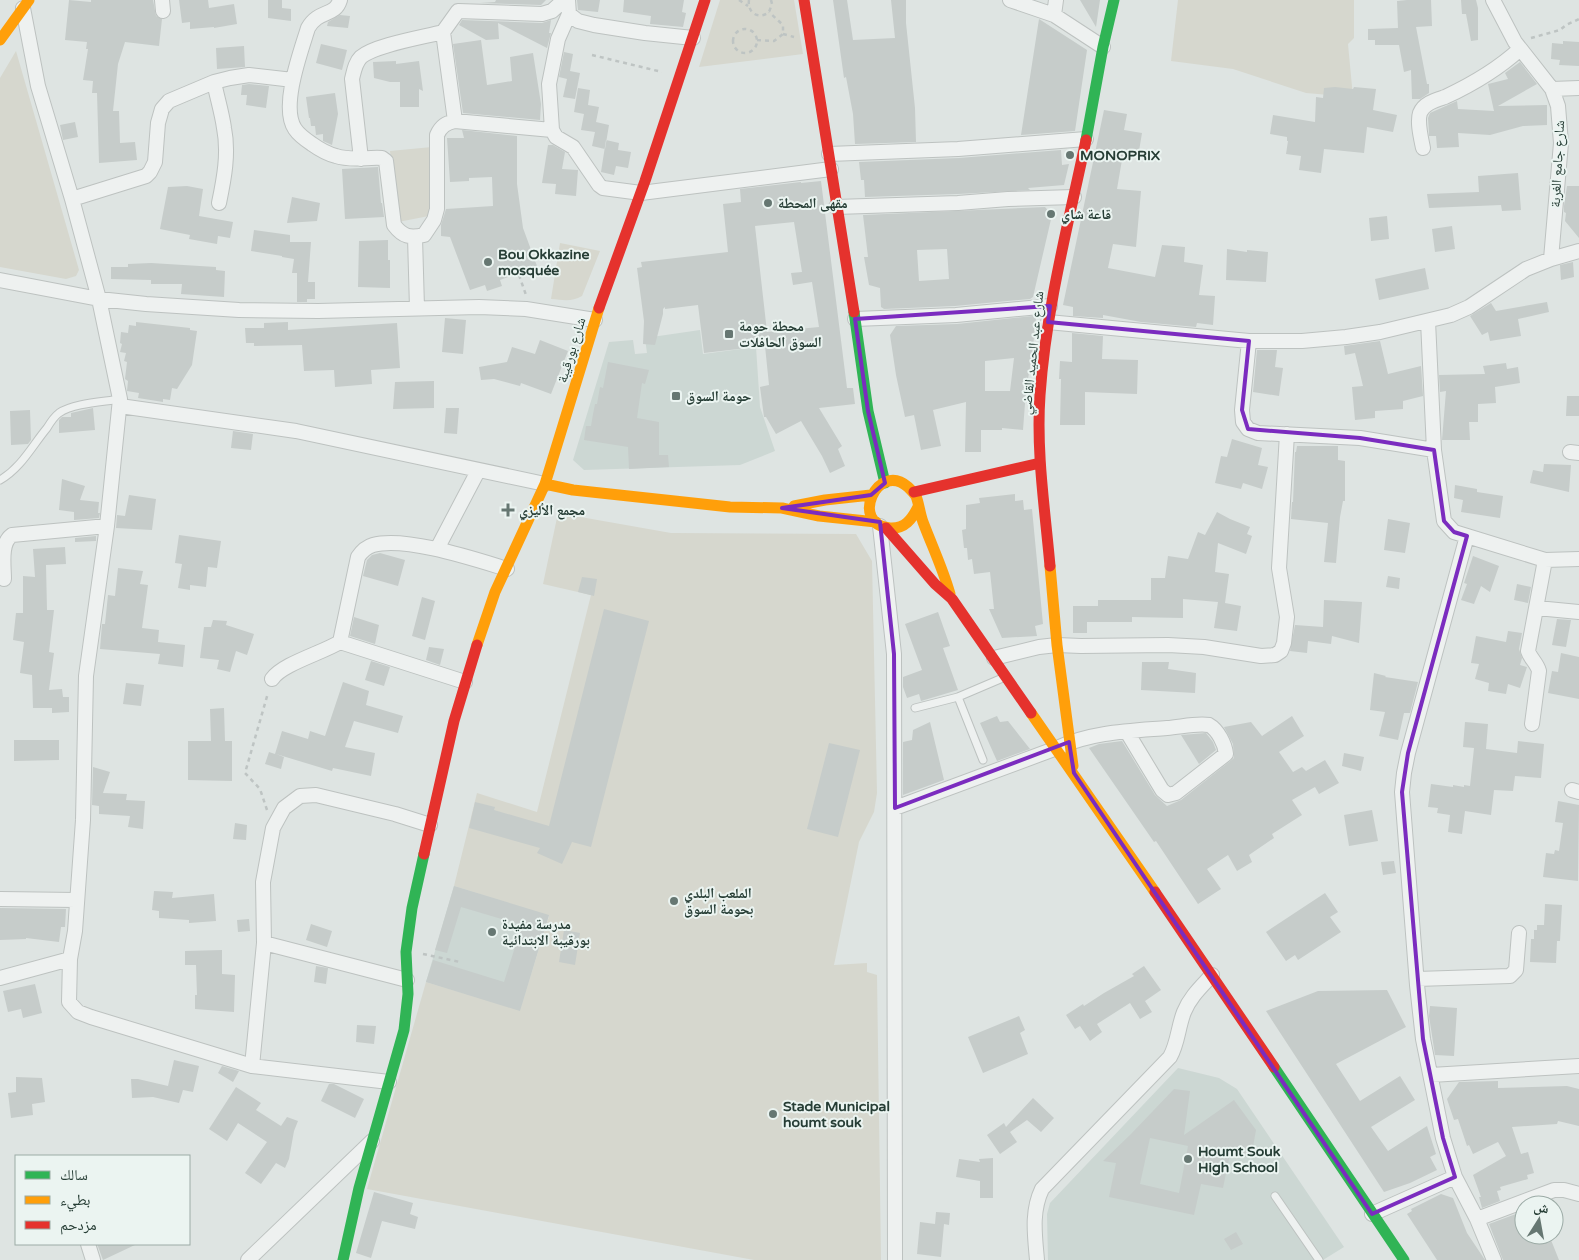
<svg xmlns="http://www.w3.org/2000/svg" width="1579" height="1260" font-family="'Varela Round','Noto Naskh Arabic',sans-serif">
<rect width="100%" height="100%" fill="#dee4e2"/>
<path fill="#ccd7d3" d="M700,330l3,24 53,-7 4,60 15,44 -35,14 -156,5 -11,-10 36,-118 24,-2 2,14 12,-1 -2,-15z
M454,886l95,29 -29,96 -94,-29z
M1178,1068l41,10 18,11 107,158 -21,13h-275l-1,-46 3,-11z"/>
<path fill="#d6d7ce" d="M720,0h74l9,54 -104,13z
M1178,0h176v38l-6,6 5,53 -47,-4 -73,-24 -62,-8z
M16,51l63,219 -3,6 -10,3 -66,-12v-189z
M432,147l-3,69 -31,6 -8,-71z
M560,243l40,8 -18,45c-10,6 -19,4 -31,3z
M558,513l113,20 185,1 16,27 5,232 -3,19 -15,30 -25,123 33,-2v9l10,3 4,285h-127l-387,-71 59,-207 94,28 29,-94 -95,-30 23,-93 60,19 54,-217 -48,-11z"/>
<path fill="#c6ccca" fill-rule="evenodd" d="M69,0l22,2v-2h62l3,16 6,3 -3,27 -34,-4 -7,22 -5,47h6l1,32 15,-1 2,18 -38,3 -2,-70h-5l1,-12 -10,-1 5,-31h-2l1,-7 -22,-2z
M179,0h29l1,8 25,-4 3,20 -23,4v-1l-24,2v-7l-8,1z
M268,0h14v8l9,1v12l-23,-3z
M496,0h50l-5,5 -61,-2 15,-1z
M577,0h23l-2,12 -20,-2z
M624,0h60l-2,12 4,1 -3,14 -33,-3 1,-8 -28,-4z
M833,0h14l6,40 42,-2 -4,-38h15v23l9,85 1,34 -61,2 -2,-30 -7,-37 -2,1z
M1080,0h20l-4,27z
M1407,0h24l1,26 -16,1 11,57h2v9l-9,6h-8l-1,-29 -7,2 -5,-27h-24v-5h-7v-11l30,-1 -1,-27z
M1461,0h15l2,8v32l-7,1 -5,-27h-4z
M340,15l10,1 -2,12 -21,-2 1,-4z
M1039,19l48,31 -12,81 -54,4z
M462,20l80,3 9,-3 -2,13h2l-4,15 -49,-25 1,16 -13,1 -27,-15z
M481,40l6,45 25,-4 -2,-24 23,-4 8,51 -1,16 -77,-7 -10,-69z
M1563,41l16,1v24l-20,-1 1,-5 -9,-1 1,-16 11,1z
M321,44l26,6 -5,20 -26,-7z
M244,46l1,21 -28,2 -1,-21z
M564,52l9,2 -3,17 10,2 -5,26 -12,-2 4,-18 -8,-2z
M396,61v3l23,-3 4,30 -4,-2v18h-19v-25h-10l-16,-4 -1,-16z
M1520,62l17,22 -39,22 49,-1v20l-24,1 -33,9 -32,-2 1,14 -22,1 -1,-12h-7v-3l-1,-15 2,-5 27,-12 1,8 36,2 -6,-27 20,-5 -3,-6z
M249,84l20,2 -3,22 -20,-3 1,-10h-6l1,-10z
M1335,87l18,2 1,-2 22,2 -3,21 24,5 -4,17 -26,-5 -3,26 -40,-4 -3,24 -22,-3 2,-14 -15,-2 2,-13h-1v-4l-17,-3 3,-19 42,7 1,-25 7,1 1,-10z
M578,88l12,2 -2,15 11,2 -3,15 13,3 -4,24 -13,-3 3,-14 -14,-2 3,-16 -10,-2z
M335,93l3,21 -6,31 -9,-4v-7l-7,1 -1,-9h-4l-1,-8h-1l-3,-21z
M1104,110l23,4 -3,16 18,3 -4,24 -15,-3 -6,35 24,2 -5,56 -23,-3 -5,24 47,9 7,-32 23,2 -1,15 19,3 -4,30 16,1 -2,29 -16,-2 -1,4 -55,-5 -38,-7v3l-30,-2v-9l-10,-2z
M75,122l3,15 -15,3 -3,-15z
M462,130l55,6v48l6,44 14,38 -37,14 2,6 -15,5 -2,-6 -15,5 -20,-53 -9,-1v-11l5,-16 47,-3 -1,-29 -23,1v3l-19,1 -3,-44h17z
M606,140l13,3 -1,7 13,2 -3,16 -12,-2 -2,9 -13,-3z
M548,145h5l12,7 -3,17 16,1 -2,26 -21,-2 1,-10 -14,-1z
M1061,150l1,15 7,-1 -5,21 -36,3 2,2 -72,4 -93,3 -1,-17h-3l-2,-18 100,-4z
M378,167l3,36h1l2,14 -39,2 -3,-50z
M1518,173l3,37 -19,1 -1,-6 -72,3 -2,-14 52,-2 -1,-16z
M821,181l26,207h6l2,16 -36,4 23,38 -4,3 7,17 -15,7 -8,-17 -21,-35 -25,13 -10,-17h-2l-4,-30 9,-2 -4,-39 -61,7 -6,-48 -33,4v-2l-2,2v5l-8,31 -12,-1 1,-23 -7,-53 5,-1 -1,-5 87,-10 -5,-48 18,-2 -1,-13 61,-7v1zM794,222l8,50 -11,1 2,12 19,-3 7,45 -52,5 -12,-106z
M187,186l16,3 -4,27 34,6 -3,16 -12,-2 -1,8 -28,-5 1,-4 -30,-6 8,-42z
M1567,186h12v52l-14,-17 1,-8 -2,-1v-6z
M292,197l28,6 -3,18 -30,2z
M1045,207l7,8 -19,82 -3,2 -75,7 -71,3 -3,-2 -1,-19 -11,-3 -5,-28h4l-5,-42zM947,249l2,30 -30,2 -2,-31z
M1387,216l2,23 -18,2 -2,-23z
M1452,226l3,23 -20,3 -3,-23z
M254,230l36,5v7h21l-3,40h7v17h-8v3h-10v-29h-5l2,-14 -12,-2v-1l-31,-5z
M388,240v20h2v28l-32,-1 1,-46z
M1227,249l20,3v-2l21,2 -2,30 -40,-2z
M1573,262l1,15 -13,3 -1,-15z
M151,263l65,4v3l9,1 -1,26 -43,-3 1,-10h-31v-4l-40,-1v-12h17v-3z
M1425,268l4,21 -50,11 -4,-21z
M1547,302l2,10 -31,7 3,17 -31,5 -2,-9 -6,3 -12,-19 21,-13 5,8z
M1033,316l3,2 -4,38 -6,34 -3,40 -21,-2v2h-21v22h-16l1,-50 -33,8 8,36 -20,4 -7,-35 -9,2 -9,-42 -6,-40 6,-9 61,-2zM1014,358l-4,33h-25v-30z
M445,318l21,2 -3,34 -21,-2z
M136,322l54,6v2l7,1 -5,34 -15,24 -5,-1 -2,12 -7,-1v3l-25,-4 1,-5 -12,-2 1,-10 -3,-2 2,-17 -3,-1 2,-8 -6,-1 2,-8 -2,-1 1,-11 7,1 1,-8 7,1z
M288,322v8l109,-7 3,45 -29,2 1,14 -37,3 -1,-17 -30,1 -2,-26 -48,1v-3h-8l-1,-15h19v-5z
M1072,333l31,3 -1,23 36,1 -1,34 -52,-2v33h-25l1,-46h-2l1,-18 12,1z
M540,340l28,11 -17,43 -30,-11 -1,3 -26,-7 -13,1 -2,-13 28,-5 5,-15 23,7z
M1380,341l8,33 33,-8 2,30 -20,5v8l-28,2v7l-20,2 -3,-33 11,-1 -8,-33 -10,2 -1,-9z
M1257,350h20l-2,17 8,1 -4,28 -26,-4z
M608,362l41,8 -4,14 -3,-1 -5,35 22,4v33h9l1,12 -40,2 -1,-22 -44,-7 2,-14h5l2,-12 2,-10h2l3,-17 3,1z
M1506,363l1,6 11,-2 2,16 -25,4 1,16 -18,1v18h-9l1,18h-28l4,-49 -6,1 -1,-17 46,-1 -2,-8z
M434,381v27l-41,1 2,-27z
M1567,396h12v20h-13z
M93,408l2,22 -36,3v-13l3,-3h9v-4z
M446,408h13l-2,26 -13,-1z
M30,410l1,30 -3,4 -17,1 -1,-34z
M233,431l20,3 -2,16 -20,-2z
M1232,439l30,9 -4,17 10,2 -6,22 -19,-6 -2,6 -26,-6 6,-27 6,1z
M1297,446h41v14l7,1v40h-2l-3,16 -4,46 -12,-1 4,-39 -37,-4 1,-17h1l2,-50h1z
M1544,464l27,1 -2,27 -39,-9 3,-13 10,2z
M62,479l23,7 -5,14 19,2 -1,11h2l-1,5 -25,2v-8l-15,-2z
M1455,485l22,4v3l26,4 -3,22 -39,-6 2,-12 -9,-2z
M1015,494v7l8,-1 1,10 8,-1 11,115 -8,2 2,10 -35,2 -13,-29h5l-4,-37 -16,2 -2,-15 -4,1 -1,-12h-3l-2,-18 4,-1v-24l14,-2 -1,-5z
M129,495l27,4 -4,31 -36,-2 1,-13 8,1z
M1217,512l13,7 20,8 -3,7 5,2 -6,18 -28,-11 -3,29 14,2 -4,29 16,3 -4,25 -23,-3 4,-26 -35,-3v19l-51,-1v5h-45v11h-14v-27h25v-6h53v-22h14l3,-22 20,3 10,-27 7,3z
M1388,519l22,4 -5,30 -21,-3z
M179,535l42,6 -4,27 -9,-1 -2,20 -16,-2v5l-12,-2 4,-24 -7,-1z
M96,536v5l-21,1v-4z
M65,547l1,17 -20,1 1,45h7l-5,42 5,1 -5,37 13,-1 1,8h6v15l-17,1v-5h-19l-1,-33 -12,-2 4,-31 -11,-2 3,-27h7v-37l12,1 -2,-28z
M380,553l25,7 -7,26 -35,-10 4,-16 5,-5z
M1473,556l26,10 -9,26 -9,-6 -7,18 -13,-4 6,-16 -3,-1z
M118,568l25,3 -3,13 8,1 -6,43 17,2 -1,12 27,3 -2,22 -25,-3 2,-10 -60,-5 2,-25h3l3,-29 7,1z
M1388,576l12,2 -1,11 -13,-2z
M582,577l15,2 -3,17 -16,-4z
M1517,584l14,3 -3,16 -14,-3z
M422,597l13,4 -10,39 -13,-4z
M1324,600l38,2 -3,41 -27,-7 -1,8 -23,-3 -1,12 -17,-2 5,-26 28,2z
M604,609l45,12 -58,226 -19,-5 -10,22 -25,-11 3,-5 -71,-20 6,-26 20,5 -1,3 55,16z
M938,612l12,34 -7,2 15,42 -37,11 -2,-7 -12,4 -4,-11v-10l19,-7 -17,-46z
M354,617l25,8 -4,19 -25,-8z
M1557,619l14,1 -5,27 -14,-2z
M213,620l14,1 -1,4 28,9 -7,21 -11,-4 -6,21 -13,-3 2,-9 -19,-2 4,-31h7z
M1508,631l14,2 -3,16 3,9 -2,7 7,2 -7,21 -12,-4 -2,10 -18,-3 1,-8 -14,-4 4,-15 -8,-1 5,-27 30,6z
M429,647l15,2 -4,16 -14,-5z
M1561,653l18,4v42l-31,-6 4,-22 6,1z
M371,661l19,6 -6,19 -19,-6z
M1142,662h27l-1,7 28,4 -1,20 -54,-3z
M1374,673l12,3 -1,1 33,5 -8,31h-6l-6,27 -19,-4 6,-24 -15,-2z
M343,682l26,9 -3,14 37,11 -5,17 -44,-12 -9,26 30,6 -4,23 -38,-8 -1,3 -56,-17 8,3 -3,12 -16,-5 4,-12 6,2 7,-23 26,8 2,-8 15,5z
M126,683l18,2 -3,21 -18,-2z
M224,708l1,33h7v40l-44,-1v-39h23l-1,-32z
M997,716l3,6 8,-1 22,28 -33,12 -17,-38z
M1292,716l12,20 -25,16 14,20 9,-5 4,4 19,-11 14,23 -20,11 -4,-7 -23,13 10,15 -30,19 2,4 -25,17 3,7 -15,9 -9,-16 -21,14 14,20 -23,15 -42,-63 -2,1 -65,-94 10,-4 23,-3 33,54 12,11 14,-6 53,-42 -1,-14 -9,-17 27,-5 11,14z
M930,722l14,58 -41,15v-53l9,-2 1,-10z
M1465,722l23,2 -2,25 31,4 1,-12 26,3 -3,34 -26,-2 -2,15 -19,-1 -3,25 -26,-4 -3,23 -14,-2 2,-17 -13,-2 1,-5 -10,-1 3,-23 22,3v-2l11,2v-2l6,1 4,-38 -11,-1z
M1206,733l7,9 3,8 -17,14 -18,-29z
M14,740h45v20l-45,1z
M829,743l31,7 -22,87 -31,-8z
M1344,753l20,4 -3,14 -19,-5z
M93,767l17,5 -7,21 24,1 -1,6 19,1 -2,28 -15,-2 2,-11 -31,-2v-8l-7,-1z
M1558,801l21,4 -1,76 -35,-4 3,-24 8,1 1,-4 4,1 4,-28 -8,-1z
M1372,810l6,31 -29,5 -5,-31z
M235,823l12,2 -1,15 -13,-1z
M1394,861l2,12 -13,2 -2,-13z
M454,886l95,29 -29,96 -94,-29 7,-22 71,22 18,-57 -61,-18 -14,46 -12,-3z
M154,891l19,1 -1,6 42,-4 2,27 -27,2v-3l-30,-2v-7l-7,-1z
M1325,893l13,19 -8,5 11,15 -43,28 -3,-5 -9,6 -20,-29z
M1545,904l17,1 -2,36h-3l-1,22 -26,-1 1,-23h3v-9h3v-5h7z
M0,908l66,1 -1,18h-4l-2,15 -33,-4v1l-26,1z
M249,919l1,12 -12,1 -1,-12z
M311,924l21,7 -5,16 -21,-7z
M564,930l16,3 -5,32 -16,-3z
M222,950v24l13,1 -1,37 -39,-3v-14h2l-1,-30h-11v-14z
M316,966l12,2 -2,16 -12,-2z
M1144,966l17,24 -16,11 7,11 -12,7 -10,-16 -33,21 5,8 -12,9 -10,-15 -5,3 -9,-14 17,-11 1,2 20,-13 30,-17 -2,-2z
M35,984l7,29 -19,5 -2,-9 -13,3 -5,-21z
M1387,990l19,37 -70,37 24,37 40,-25 15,24 -44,27 17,24 39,-25 9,28 -6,3 7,13 -27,13 -26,9 -118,-181 52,-20z
M1430,1006l27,2 -3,48 -19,-1 -6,-39z
M1019,1016l6,14 -5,3 8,21 -45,19 -15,-36z
M357,1025l19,1 -2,18 -18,-2z
M174,1060l25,6 -6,26 -10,-2 -4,13 -26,-6 -21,1 -1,-19h7l30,7z
M222,1066l17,5 -6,11 -15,-9z
M16,1077l26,1 3,24 -13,2 1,11 -22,3 -3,-25 8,-1z
M1498,1081v7l69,-2 12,3v37l-21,-5 -1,3 -45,3 9,27 7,-2 6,21 -7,2 1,4 -28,8 1,3 -4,1 3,10 -18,7 -3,-11h2l-8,-22 33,-19 -8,-14 -25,12 -4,-9 -2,1 -9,-27 -4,1 -7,-21 12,-17z
M329,1084h5l30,15 -9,19 -34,-17z
M236,1087l25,16 -5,7 25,16 6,-9 11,4 -4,10 -5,28 -4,9 -9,-5 -15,21 -16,-11 22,-31 -29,-19 -11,18 -18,-12z
M1174,1089l16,2 -6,44 50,-35 22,30 -5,28 -21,-4 -7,34 -22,-4 -7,31 -85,-18 7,-34 -13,-2 28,-27zM1150,1138l38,8 -9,47 -39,-9z
M1033,1098l21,20 -13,14 -14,-12 -17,12 7,10 -17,12 -13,-19 17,-12 2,4z
M993,1158v40h-13v-17l-24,-4 3,-18 21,3 -1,-3z
M374,1192l39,11 -3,11 8,3 -3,12 -33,-8 -11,37 -15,-5z
M1441,1194l12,4 14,35 18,27h-48l-30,-46 5,-3 -1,-2z
M1524,1211v24h25l10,25h-56l-14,-36z
M936,1212l14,1 -1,12 -5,-1 -3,33 -24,-3 3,-32 15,2z
M1236,1232l7,12 -12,6 -7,-11z
M97,1244h40l-34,16z"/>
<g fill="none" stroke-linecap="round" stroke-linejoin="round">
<g stroke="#bdc2c0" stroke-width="9">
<path id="lane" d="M0,480c21,-12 32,-34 47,-52 3,-5 8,-12 12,-15 15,-10 44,-11 61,-14
M958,697l25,63
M915,708l43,-11 47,-20
M1275,1196l44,64"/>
</g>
<g stroke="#bdc2c0" stroke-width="16">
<path id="street" d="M162,0l1,11
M340,0c-5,17 -21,9 -32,28 -7,23 -28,79 -13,101 4,6 11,11 17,15 7,5 16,10 24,12 15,5 31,1 46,2l4,3 8,64c9,12 16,13 30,10l10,-15 3,-11v-74c4,-9 9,-12 18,-14l97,9
M568,0l1,14 -11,25 -9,45 3,46 4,7 17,10 26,38 4,3 38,5 190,-24
M1010,0l44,15 49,32
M1493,0l22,42 37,47 6,17 3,37 -10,116
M23,8l15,78 34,113 27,100 21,100 -13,127 -21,150 -3,144 -8,111 -5,28 -1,43 9,10 13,5 161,49 137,16
M569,14l9,7 16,4 51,8 48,5
M1054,15l2,-15
M443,32l12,89
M214,82c3,15 8,31 10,46 5,25 0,51 -5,75
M1552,89l27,-1
M1423,148c-2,-10 -6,-26 -3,-35 4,-10 16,-13 25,-16 28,-13 52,-27 75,-48
M829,154l129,-5 128,-10
M361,159l-9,-80c2,-8 3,-16 9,-22 14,-12 63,-20 82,-25l15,-21 84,3 10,-3 12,-11
M72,199l74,-23 4,-4 5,-10 3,-39 4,-14 7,-8 45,-19 16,-4 19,-3 44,5
M836,207l122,-4 50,-4 66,-2
M415,237l2,71
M0,280l99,19 47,5 93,6 79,1 161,-4 47,2 69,11
M855,319l101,-4 94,-9
M1428,321l6,129
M1048,322l201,19h53l44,-4 34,-5 71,-17 18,-8 57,-38 25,-10 28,-8
M1249,341l-7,69 1,12 5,7 10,4 102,5 74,12 10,71 10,11 13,4 -59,217 -4,20 -2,19 15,193 6,54 20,99 12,39 22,42 17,41
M120,406l176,25 249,53
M1570,452l9,1
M880,526l14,128 1,606
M1467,536l78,24 34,-1
M437,549l41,-78
M4,579c0,-13 -4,-36 8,-44l95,-9
M1537,608l42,4
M340,642l125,40
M994,658l45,-11 18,-2 24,1 87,-1 36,2 57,9 14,-1 6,-4 3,-8 3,-26 -8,-49 8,-134
M272,679c10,-15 50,-26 68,-37l18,-85c4,-6 8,-10 15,-12 32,-9 101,14 134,24
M1532,724l7,-53c-2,-8 -9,-13 -11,-20l17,-91
M1572,790l7,2
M895,808l162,-60c34,-16 73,-17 110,-20 14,-1 29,-5 42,-3 9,5 16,19 17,29l-50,39 -8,2 -6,-5 -35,-58
M0,899l76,1
M264,943l143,37
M0,978l70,-19
M1417,979l93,-3 6,-6 3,-37
M252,1066l12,-123 -1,-61 10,-54 11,-20 16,-12 16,-1 79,19 35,11
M1431,1075l148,-9
M1372,1214l83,-37
M1477,1219l77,-29h10l15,4
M88,1244l5,16
M248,1260l124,-119
M1037,1260c-2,-24 -6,-48 5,-71l128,-132c8,-14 8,-30 14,-45 6,-15 17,-25 28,-37"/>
</g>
<path stroke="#bec4c3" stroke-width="2.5" stroke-dasharray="4 4" stroke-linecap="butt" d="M739,0l9,6
M749,0c-2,13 10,20 20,12l3,-8 -1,-4
M733 41a12 12 0 1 1 24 0a12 12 0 1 1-24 0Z
M783,34l11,3
M1531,38l29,-8 6,-5 13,-6
M757,40l17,1 9,-7v-9l-14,-13
M592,55l70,17
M519,275l7,20
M267,810l-7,-21 -15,-16 23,-80
M423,954l37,8"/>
<use href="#lane" stroke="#eef1f0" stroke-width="7"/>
<use href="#street" stroke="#eef1f0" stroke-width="14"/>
<path stroke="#30b455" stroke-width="11" d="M1086,140l17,-93 11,-47
M854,312l14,99 17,72
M1274,1067l130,193
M343,1260l16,-72 45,-158 4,-36 -2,-42 6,-44 12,-54"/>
<path stroke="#ff9f0a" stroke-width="11" d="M0,40l29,-40
M545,484l28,6 157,17 52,1 37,8 57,6
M794,506l31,-6 46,-5
M918,507c-6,12 -13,22 -28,21 -41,-3 -13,-68 18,-41 3,3 6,6 8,9 3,8 4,18 7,26 9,24 20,47 27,72
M1050,566l7,79 16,121
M477,645l18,-53 50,-108 54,-176
M1031,713l124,179"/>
<path stroke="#e5322d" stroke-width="11" d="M804,0l50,312
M599,308l46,-127 60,-181
M914,492l126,-29
M886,528l49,56 17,15 79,114
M1050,566c-5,-57 -14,-114 -10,-171 6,-86 28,-170 46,-255
M424,854l30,-133 23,-76
M1155,892l119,175"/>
</g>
<path fill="none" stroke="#7b2cbf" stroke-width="4" stroke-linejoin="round" d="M1050,306l-2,16 201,19 -7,69 6,19 112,9 74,12 10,71 10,11 13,4 -59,217 -6,39 21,247 20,99 12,39 -83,37 -298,-441 -5,-31 -174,66 -1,-154 -14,-132 -98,-14 89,-13 14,-12 -17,-72 -13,-92z"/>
<g fill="#667772" stroke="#ebf4f1" stroke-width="2">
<circle cx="1070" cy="155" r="5"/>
<circle cx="768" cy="203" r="5"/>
<circle cx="1051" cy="214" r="5"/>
<circle cx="488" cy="262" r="5"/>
<rect x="724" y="329" width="10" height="10" rx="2.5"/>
<rect x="671" y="391" width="10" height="10" rx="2.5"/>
<path d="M505.5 502.5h5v5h5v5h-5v5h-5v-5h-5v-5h5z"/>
<circle cx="674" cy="901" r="5"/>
<circle cx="492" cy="932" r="5"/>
<circle cx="773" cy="1114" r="5"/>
<circle cx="1188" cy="1159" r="5"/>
</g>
<g text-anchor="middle" stroke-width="4" stroke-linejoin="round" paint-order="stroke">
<g font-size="14" font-weight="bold" fill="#263d35" stroke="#ebf4f1" text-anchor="start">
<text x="1080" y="160">MONOPRIX</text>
<text x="778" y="208">مقهى المحطة</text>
<text x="1061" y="219">قاعة شاي</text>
<text x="498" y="259">Bou Okkazine<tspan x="498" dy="16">mosquée</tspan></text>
<text x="739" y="331">محطة حومة<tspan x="739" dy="16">السوق الحافلات</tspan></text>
<text x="686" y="401">حومة السوق</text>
<text x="519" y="515">مجمع الأليزي</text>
<text x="684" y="898">الملعب البلدي<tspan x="684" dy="16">بحومة السوق</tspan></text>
<text x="502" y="929">مدرسة مفيدة<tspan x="502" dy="16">بورقيبة الابتدائية</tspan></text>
<text x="783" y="1111">Stade Municipal<tspan x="783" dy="16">houmt souk</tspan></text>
<text x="1198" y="1156">Houmt Souk<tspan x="1198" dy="16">High School</tspan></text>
</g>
<g font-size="14" fill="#263d35" stroke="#ebf4f1">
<text transform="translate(1557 164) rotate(-87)" y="5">شارع جامع الغربة</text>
<text transform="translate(571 350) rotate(-73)" y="5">شارع بورقيبة</text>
<text transform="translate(1032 353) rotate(-84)" y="5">شارع عبد الحميد القاضي</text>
</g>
</g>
<rect x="15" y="1155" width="175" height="90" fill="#ebf4f1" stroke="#9caba6"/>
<rect x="25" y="1171" width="25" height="8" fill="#30b455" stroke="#9caba6"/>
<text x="60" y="1180" font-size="15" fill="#263d35">سالك</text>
<rect x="25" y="1196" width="25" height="8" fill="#ff9f0a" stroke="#9caba6"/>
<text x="60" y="1205" font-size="15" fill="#263d35">بطيء</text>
<rect x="25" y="1221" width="25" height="8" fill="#e5322d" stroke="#9caba6"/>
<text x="60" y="1230" font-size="15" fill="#263d35">مزدحم</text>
<g transform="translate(1539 1220) rotate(11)"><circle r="24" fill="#ebf4f1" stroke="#9caba6"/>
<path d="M0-4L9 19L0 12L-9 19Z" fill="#667772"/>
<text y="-8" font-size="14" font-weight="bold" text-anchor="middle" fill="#263d35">ش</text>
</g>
</svg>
